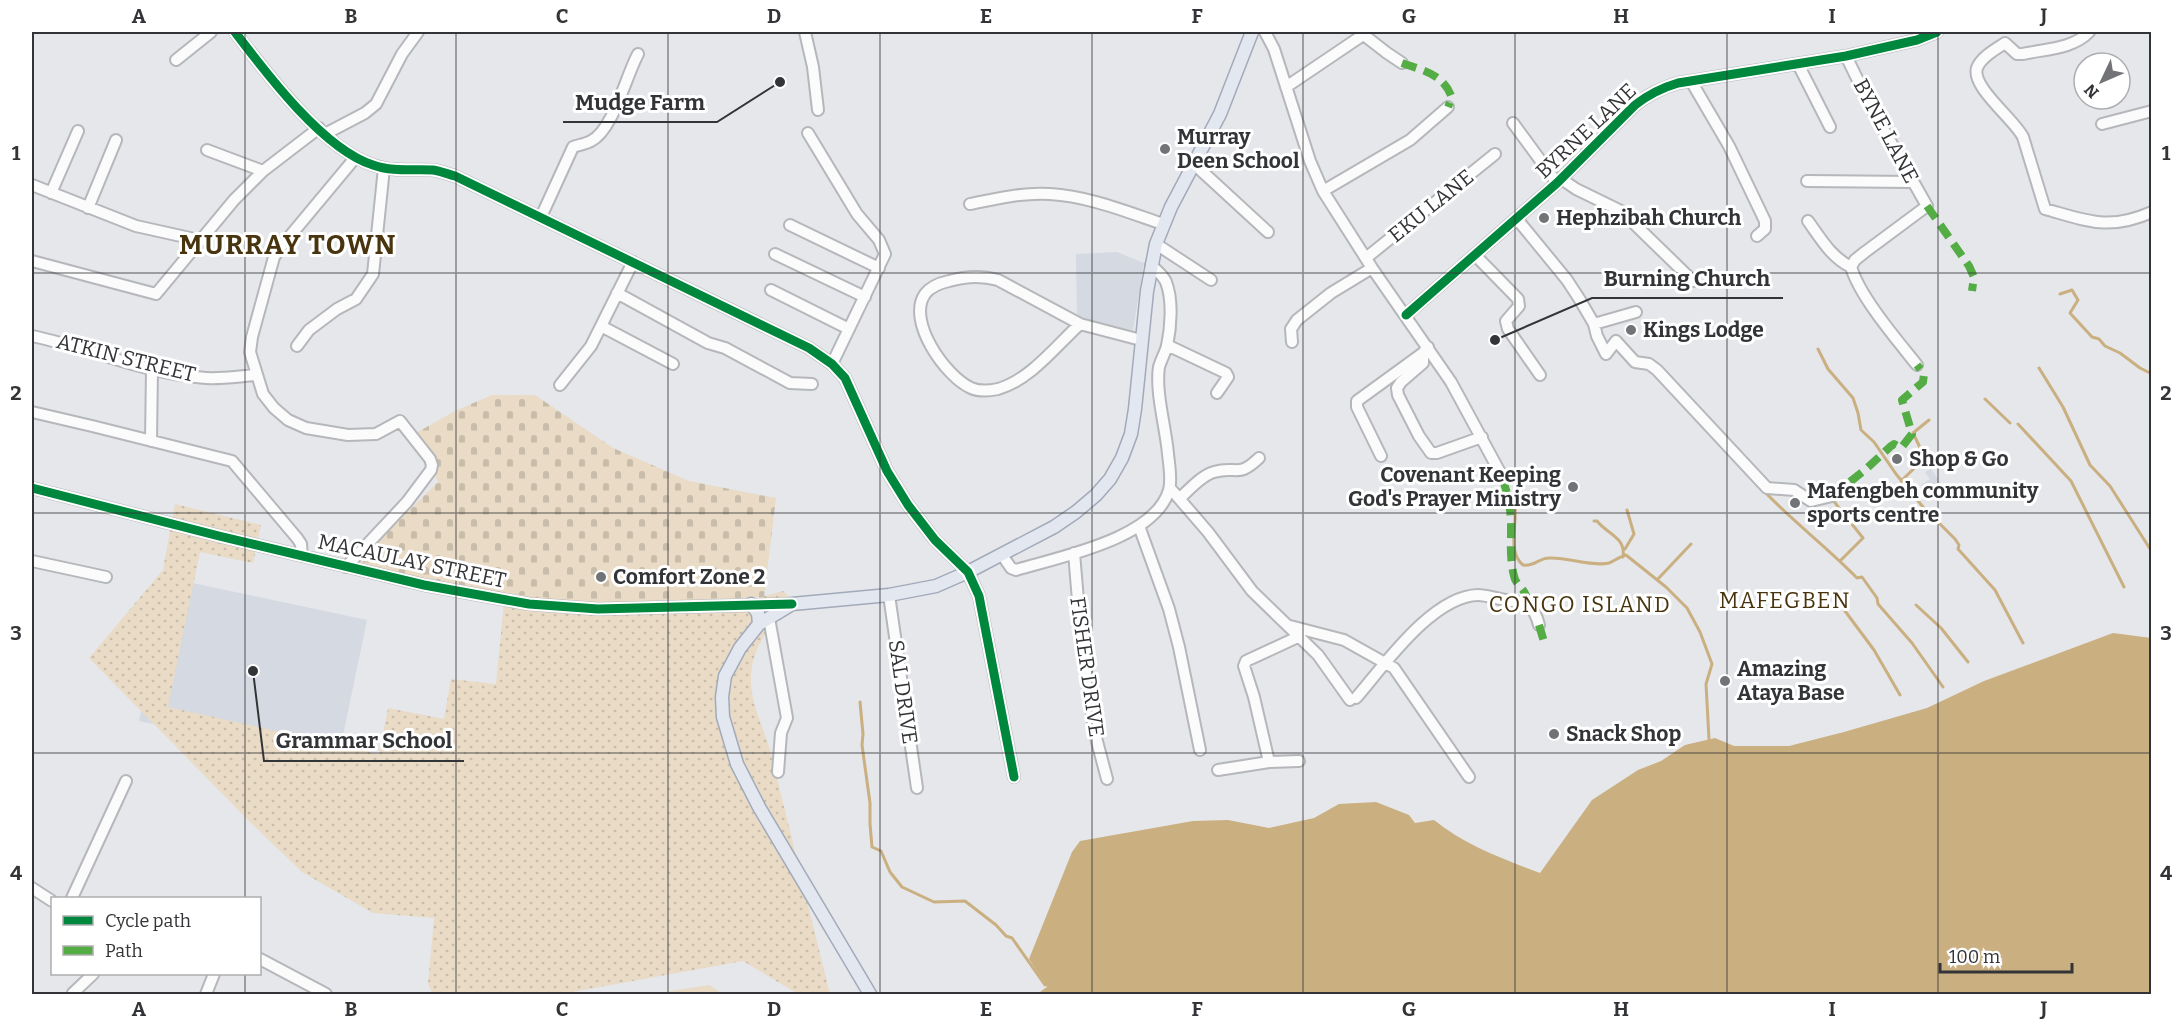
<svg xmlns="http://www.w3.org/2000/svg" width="2183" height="1026" font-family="Bitter,serif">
<defs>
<pattern id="grass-dots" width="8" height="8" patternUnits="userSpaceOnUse" patternTransform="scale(1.5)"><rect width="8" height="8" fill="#e9dbc5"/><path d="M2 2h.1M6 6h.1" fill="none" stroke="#c8bdaa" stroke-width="1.8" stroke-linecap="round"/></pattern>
<pattern id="cemetery-stones" width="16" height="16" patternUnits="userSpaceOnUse" patternTransform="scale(1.5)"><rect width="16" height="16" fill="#e9dbc5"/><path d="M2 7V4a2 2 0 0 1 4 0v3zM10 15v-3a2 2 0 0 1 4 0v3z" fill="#c8bdaa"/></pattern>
</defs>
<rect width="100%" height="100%" fill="#e5e7eb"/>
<path fill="#d4d9e2" d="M1117,252l27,11 -11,67 -29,-5 -27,-10 -1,-61z
M1931,469l11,16 -16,11 -5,-11 9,-6 -5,-7z
M169,578l198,42 -30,144 -198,-43z"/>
<path fill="url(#grass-dots)" d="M175,504l86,21 -8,38 -53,-11 -32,155 211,47 9,-46 56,11 7,-40 45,5 10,-102 241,19 36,-10 7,7v6c-18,19 -37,41 -39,70 -2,28 13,53 20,80 20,80 39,160 59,240h-32l-55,-33 -182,33h-125l-4,-1 -4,-9 6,-66 -61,-5 -71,-41 -50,-48 -163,-166 74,-88z"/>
<path fill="url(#cemetery-stones)" d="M492,395h43l78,53 76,33 87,17 -12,99 -144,7 -123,-11 -142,-29 83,-82 -22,-49 39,-22z"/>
<path fill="#e9dbc5" d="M709,985l14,9h-71z"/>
<path fill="#caaf81" d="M2113,633l38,5v356h-1114l10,-7 -18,-28 43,-107 8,-11 113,-20 35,-1 41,8 45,-10 25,-14 37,-2 33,13 6,8 19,-3c31,25 69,39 106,53l52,-73 46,-30 23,-9 24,-16 30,-7 19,8h55l55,-14 83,-24 57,-27z"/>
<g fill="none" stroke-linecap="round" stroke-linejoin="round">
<path stroke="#caaf81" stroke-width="3" d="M2060,294l12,-4 6,10 -8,13 22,24 7,2 6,7 15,7 20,15 12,6
M1818,349l10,20 25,29 5,15 3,17 13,12 22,32 27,33 32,32 4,6 -1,4 37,41 28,53
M2039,368l24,39 27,58 20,21 42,66
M1985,399l25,24
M2018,424l53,57 53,106
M1901,481l24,-23 -12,-25 16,-13
M1813,483l7,14
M1762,489c30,32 65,58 95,89l5,-1 15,21 1,6 34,39 31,44
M1832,499l31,39 -23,23
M1515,508c2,17 -8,44 8,57 11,2 16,-7 26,-7 19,-1 43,9 60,5 5,-2 10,-6 17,-8l40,32 21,21 13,24 12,32 -6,20 3,55
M1594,521h3c10,13 29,16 26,36
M1625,549l9,-15 -7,-24
M1657,580l34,-36
M1916,605l25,23 27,34
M1845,611l29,39 26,45
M860,702l3,32 -1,11 8,58v21l2,23 9,4 9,21 12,15 32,15 31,-1 31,24 10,11 6,2 33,47"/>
<g stroke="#b5b7ba" stroke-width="14">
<path id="minor" d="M235,32c31,41 88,117 138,133 19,7 40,4 60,5 7,1 15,4 22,6l354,172 23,16 13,14 42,93 21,34 27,35 33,32 11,24 35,181
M805,32l8,35 5,43
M1265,32l9,17 36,112 13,30 49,77 79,114 52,96
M1360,32l27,21 15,10
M2005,43c-9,6 -24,14 -28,25 -6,19 37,51 46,69l22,72c43,12 64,22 107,3
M2005,43l12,11h6c22,-5 50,-5 66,-22
M1846,56l26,53 55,97 -62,46 -10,8 -4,7c9,30 46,73 66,98
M176,60l35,-28
M1798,64l32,63
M1691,81l38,65 36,75v8l-8,7
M1286,87l77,-52
M1513,123l44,60
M2102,124l50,-13
M808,133l49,81 22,26 6,14 -53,110
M325,134l40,-21 11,-9 26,-50 16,-22
M207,150l56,21
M1194,164l74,68
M1560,178l16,11 45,22 72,70
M1807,181l106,1
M32,185l104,41 63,14
M1323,191l87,-51 38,-33
M51,193l27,-62
M970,204c26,-5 53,-12 80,-10 38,2 77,18 113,30
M88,208l28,-68
M541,217l32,-70c5,-2 13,-3 18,-6 22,-11 35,-65 47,-87
M1517,219l50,61 13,20 14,24 3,12 9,18 10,-13 19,21 14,2 8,6 110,118 27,2 17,11 21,-5
M1808,221c13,18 23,36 43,46
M790,225l89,43
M1156,244l55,36
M775,254l90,43
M1476,256l42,43 1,7 -13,15 2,8 32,46
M1366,258l129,-104
M32,261l124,33 78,-94 29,-29 56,-43
M771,290l78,39
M617,293l91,50 17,5 65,35 22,1
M1406,315l151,-132 78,-78c14,-11 26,-17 43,-22l168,-27 71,-16 20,-8
M1080,324c-24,22 -50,56 -82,65 -9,2 -18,3 -27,-1 -25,-11 -65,-67 -46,-94 6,-8 15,-11 24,-13 17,-5 32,-6 49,-1l82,44 61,16
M1594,324l42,-12
M601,326l72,38
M32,336c58,12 114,38 174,42 17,1 34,-2 51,-3
M1292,342l-1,-13 6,-9 34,-27 41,-25
M1167,345l59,28 2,4 -11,16
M297,346l12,-16 28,-21 19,-10 17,-25 11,-106
M1428,347l-5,6v10l-22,19 -4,6 1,7 21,41 12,17h6l45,-16
M560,385l31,-39 42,-84
M32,412l60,14 140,35 65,77 4,6 1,12
M151,441l1,-72
M1381,456l-24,-49v-6l66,-48
M32,488l187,48 205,49 105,19 69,5 194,-5
M1170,488l38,44 44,59 66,64 32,45
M1180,498c9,-8 22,-23 34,-26 23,-7 23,7 45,-14
M1139,526l30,83 10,38 21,103
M1074,553l6,71 14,106 13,49
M1002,555l9,13 5,2c43,-13 139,-31 153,-80 3,-10 0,-26 -1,-36 -2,-25 -13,-63 -9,-87 2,-7 6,-14 8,-21 4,-19 6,-46 -1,-64 -3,-7 -10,-12 -15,-17
M32,561l74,16
M346,567l61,-65 24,-32 1,-5 -2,-6 -30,-38 -24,13 -28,1 -42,-7 -18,-8 -14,-12 -11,-14 -13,-42 2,-15 22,-80 6,-9 75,-90
M889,595l28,193
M769,618l18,100 -6,15 -3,39
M1290,626l54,14 50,28 75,109
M1356,698c27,-31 76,-102 122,-103 9,0 19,4 28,5 20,4 27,2 33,25
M1269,762l-15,-65 -10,-31 2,-5 54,-25
M1218,770l51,-8 30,-1
M32,888l20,13
M72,898l54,-117
M260,959l66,35
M75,994l-2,-1 20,-19
M206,994l8,-20"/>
</g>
<g stroke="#a2aaba" stroke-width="15">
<path id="major" d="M751,604l7,9 1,11
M870,994l-111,-187 -22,-43 -14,-47 -1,-20 3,-21 15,-28 19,-24 33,-20 97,-9 47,-9 32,-14 86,-45 22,-15 20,-17 14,-16 12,-21 9,-24 4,-25 12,-118 9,-47 15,-37 49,-93 32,-82"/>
</g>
<use href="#minor" stroke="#fbfbfc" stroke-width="10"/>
<use href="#major" stroke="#e3e8f0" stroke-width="12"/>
<path stroke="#54ac45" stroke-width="8" stroke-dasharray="15 8" stroke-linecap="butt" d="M1402,63c22,8 42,11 50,35l-4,9
M1927,206l42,60 5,11 -2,14
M1503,478c2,10 6,21 7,32 3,22 -2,42 4,66 2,11 13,12 14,28
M1832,496l33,-26 26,-24 3,-2 7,4 11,-14 -10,-34 21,-18 1,-8 -7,-9
M1539,625l6,20"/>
<g stroke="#fff" stroke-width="13">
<path id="cycleway" d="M235,32c31,41 88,117 138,133 19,7 40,4 60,5 7,1 15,4 22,6l354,172 23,16 13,14 42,93 21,34 27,35 33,32 11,24 35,181
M1406,315l151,-132 78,-78c14,-11 26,-17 43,-22l168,-27 71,-16 20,-8
M32,488l187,48 205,49 105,19 69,5 194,-5"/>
</g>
<use href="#cycleway" stroke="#00873e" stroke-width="9"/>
</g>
<path fill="none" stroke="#333437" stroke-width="1.5" stroke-opacity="0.55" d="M245,32v866M456,32v962M668,32v962M880,32v962M1092,32v962M1303,32v962M1515,32v962M1727,32v962M1938,32v962M32,273h2120M32,513h2120M32,753h2120M245,974v20"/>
<g fill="#717376" stroke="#fff" stroke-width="2">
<circle cx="1165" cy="149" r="6"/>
<circle cx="1544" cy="218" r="6"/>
<circle cx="1631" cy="330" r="6"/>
<circle cx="1897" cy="459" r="6"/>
<circle cx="1573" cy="487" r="6"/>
<circle cx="1795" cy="503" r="6"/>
<circle cx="601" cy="577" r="6"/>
<circle cx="1725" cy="681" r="6"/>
<circle cx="1554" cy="734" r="6"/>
</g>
<g text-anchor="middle" stroke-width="6" stroke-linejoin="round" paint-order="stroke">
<g font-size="21" fill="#333437" stroke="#fff">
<text transform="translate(1586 131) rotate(-43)" y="7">BYRNE LANE</text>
<text transform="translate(1886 131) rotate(62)" y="7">BYNE LANE</text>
<text transform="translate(1431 206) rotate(-39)" y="7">EKU LANE</text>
<text transform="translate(126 358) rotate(14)" y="7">ATKIN STREET</text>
<text transform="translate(412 561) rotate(12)" y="7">MACAULAY STREET</text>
<text transform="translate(1087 667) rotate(82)" y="7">FISHER DRIVE</text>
<text transform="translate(903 692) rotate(82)" y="7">SAL DRIVE</text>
</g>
<g font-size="21" font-weight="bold" fill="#333437" stroke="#fff" text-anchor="start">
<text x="1177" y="144">Murray<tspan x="1177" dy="24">Deen School</tspan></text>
<text x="1556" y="225">Hephzibah Church</text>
<text x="1643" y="337">Kings Lodge</text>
<text x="1909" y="466">Shop &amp; Go</text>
<text x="1561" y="482" text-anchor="end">Covenant Keeping<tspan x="1561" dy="24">God's Prayer Ministry</tspan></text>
<text x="1807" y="498">Mafengbeh community<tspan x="1807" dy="24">sports centre</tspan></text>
<text x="613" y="584">Comfort Zone 2</text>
<text x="1737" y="676">Amazing<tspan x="1737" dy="24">Ataya Base</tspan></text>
<text x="1566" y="741">Snack Shop</text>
</g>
<g font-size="22" letter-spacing="1.5" fill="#48340e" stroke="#fff">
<text x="1785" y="608">MAFEGBEN</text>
<text x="1580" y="612">CONGO ISLAND</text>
</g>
<g font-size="27" font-weight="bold" letter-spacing="1.5" fill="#48340e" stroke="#fff">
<text x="288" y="254">MURRAY TOWN</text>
</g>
</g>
<path fill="none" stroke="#333437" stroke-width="2" d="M780 82L717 122H563M1495 340L1592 298H1783M253 671L264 761H464"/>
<g fill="#333437" stroke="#fff" stroke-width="2">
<circle cx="780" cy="82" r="6"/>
<circle cx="1495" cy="340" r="6"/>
<circle cx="253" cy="671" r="6"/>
</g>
<g font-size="22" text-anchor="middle" font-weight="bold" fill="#333437" stroke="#fff" stroke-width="6" stroke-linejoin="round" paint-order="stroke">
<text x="640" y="110">Mudge Farm</text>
<text x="1687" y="286">Burning Church</text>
<text x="364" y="748">Grammar School</text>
</g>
<rect width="2183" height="1026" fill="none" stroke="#ffffff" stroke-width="66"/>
<rect x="51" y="897" width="210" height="78" fill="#ffffff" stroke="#adaeaf" stroke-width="1.5"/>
<rect x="63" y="916" width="30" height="9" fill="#00873e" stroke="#adaeaf" stroke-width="1.5"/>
<text x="105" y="927" font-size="18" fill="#333437">Cycle path</text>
<rect x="63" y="946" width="30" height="9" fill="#54ac45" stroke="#adaeaf" stroke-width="1.5"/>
<text x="105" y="957" font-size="18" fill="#333437">Path</text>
<g transform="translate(2102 81) rotate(226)"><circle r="28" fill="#ffffff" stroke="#adaeaf" stroke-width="1.5"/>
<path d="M0-4.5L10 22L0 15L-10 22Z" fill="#717376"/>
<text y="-9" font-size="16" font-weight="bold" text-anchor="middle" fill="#333437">N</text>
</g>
<path d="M1940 963v9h132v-9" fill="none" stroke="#333437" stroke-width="3"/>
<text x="1949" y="963" font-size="18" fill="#333437" stroke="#ffffff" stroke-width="4.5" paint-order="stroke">100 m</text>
<rect x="33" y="33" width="2117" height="960" fill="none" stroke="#333437" stroke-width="2"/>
<g font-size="20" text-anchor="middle" font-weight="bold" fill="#333437">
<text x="139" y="23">A</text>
<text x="351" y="23">B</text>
<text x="562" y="23">C</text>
<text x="774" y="23">D</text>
<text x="986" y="23">E</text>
<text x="1197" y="23">F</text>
<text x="1409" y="23">G</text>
<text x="1621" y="23">H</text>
<text x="1832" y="23">I</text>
<text x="2044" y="23">J</text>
<text x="16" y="160">1</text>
<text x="2166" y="160">1</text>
<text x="16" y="400">2</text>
<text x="2166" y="400">2</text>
<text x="16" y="640">3</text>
<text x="2166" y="640">3</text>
<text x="16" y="880">4</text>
<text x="2166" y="880">4</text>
<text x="139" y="1016">A</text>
<text x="351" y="1016">B</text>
<text x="562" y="1016">C</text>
<text x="774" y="1016">D</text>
<text x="986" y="1016">E</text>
<text x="1197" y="1016">F</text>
<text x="1409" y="1016">G</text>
<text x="1621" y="1016">H</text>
<text x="1832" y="1016">I</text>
<text x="2044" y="1016">J</text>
</g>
</svg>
